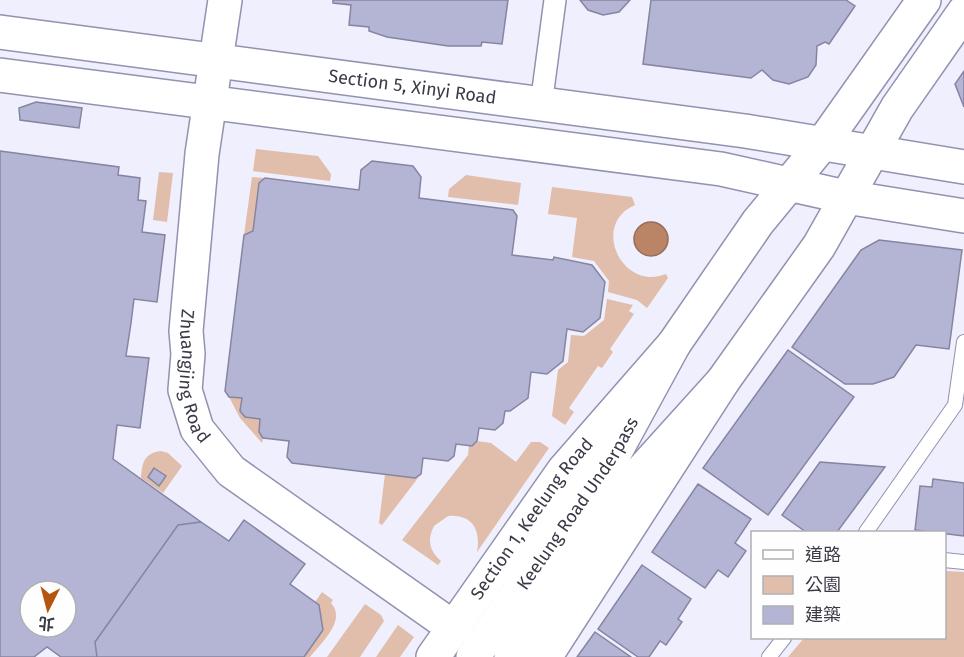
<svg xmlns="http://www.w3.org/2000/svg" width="964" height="657" font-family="'Fira Sans','Noto Sans TC',sans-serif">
<rect width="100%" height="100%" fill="#efeffd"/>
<path fill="#e1bdab" d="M256,149l62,7 13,18 -1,7 -77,-10z
M159,172l14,1 -6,49 -14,-2z
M466,175l55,8 -3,22 -70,-8 1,-8z
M252,177l13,1 -12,53 -9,4z
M552,187l80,10 3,8c-45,19 -13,87 31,69l2,4 -21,30 -10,-8 -29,-8 1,-11 -15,-20 -22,-4 5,-39 -29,-4z
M607,299l26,6 -4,6 5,3 -24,35 3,3 -11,16 -4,-2 -29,42 5,4 -9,13 -13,-9 6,-46 10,-8 3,-27 13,1 20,-16z
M229,397l13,1 18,21 -1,13 4,6 -1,5 -22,-25z
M477,441l14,2 25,19 15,-20h9l9,6 -72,104c4,-21 -4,-38 -29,-36l-14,10c-7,13 -5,25 7,35l-3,4 -36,-25 66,-85 1,-10z
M161,451l7,2 14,13 -19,27 -22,-15c1,-15 3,-25 20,-27z
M385,474l30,4 6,-4 -39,51 -3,-2z
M945,571l19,1v85h-176l16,-19h140z
M322,592l11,8 -2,3c16,17 -10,40 -21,54h-6l19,-27 -4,-25 -4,-3z
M365,604l16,11 3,6 -24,36h-33z
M398,625l16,12 -14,20h-24z"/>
<path fill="#bb8467" stroke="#946e5d" stroke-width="1.5" d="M634 239a17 17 0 1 1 34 0a17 17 0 1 1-34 0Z"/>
<path fill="#b4b5d4" stroke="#8585a2" stroke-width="1.5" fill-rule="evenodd" d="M333,0h175l-6,44 -20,-2 -1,4h-33l-61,-9 -18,-6v-4l-20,-2 2,-20 -18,-2z
M580,0h50l-11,12 -16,3 -15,-5z
M651,0h195l9,6 -26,38 -4,-2 -8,4 -1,19 -8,12 -19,7 -16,-4 -11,-10 -11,8 -108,-14z
M964,71v36l-9,-23z
M36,102l46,6 -3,20 -59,-8 -1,-12z
M0,151l119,16 -1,8 22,3 -2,22 8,1 -4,31 23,3 -8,67 -23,-3 -3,24 -5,33 23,2 -9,70 -23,-3 -4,34 88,63 -23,3 -83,117 2,15h-36l-14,-10 -13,10h-34zM30,591h36v36h-36z
M372,161l41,5 8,11 -2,21 94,12 4,6 -5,39 41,5 1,-3 38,8 13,17 -5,36 -17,14 -16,-3 -4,32 -16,13 -16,-2 -3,26 -18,13h-5l-2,12 -8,7 -16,-2 -2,13 -5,5 -16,-2 -2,12 -6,5 -25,-3 -2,16 -6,4 -123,-15 -5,-6 2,-16 -26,-3 -4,-6 1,-13 -15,-2 -5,-6 2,-13 -13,-1 -4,-6 19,-156 9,-4 6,-48 6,-5 94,12 2,-20z
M879,240l83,10 -13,99 -33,-4 -22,32 -21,7h-28l-53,-37 69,-97z
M788,350l66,47 -86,118 -65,-47z
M820,462l65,5 -48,65h-31l-24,-17z
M154,468l12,8 -7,10 -11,-9z
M933,479l31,4v53l-49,-6 5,-44 12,1z
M698,484l53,35 -16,24 11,8 -18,26 -10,-7 -13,18 -53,-36z
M244,520l61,44 -15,20 29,21 4,25 -19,27h-207l-2,-15 83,-117 23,-3 28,19z
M642,565l49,34 -13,20 4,3 -16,23 -6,-4 -11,16h-11l-40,-28z
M595,632l36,25h-54z"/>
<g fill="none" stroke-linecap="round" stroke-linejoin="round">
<g stroke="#9192b0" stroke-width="16">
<path id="service" d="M866,532l89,-127 9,-63
M944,560l20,2
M769,657l15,-19"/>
</g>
<g stroke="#9192b0" stroke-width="24">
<path id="pedestrian" d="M541,105l14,-105"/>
</g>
<g stroke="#9192b0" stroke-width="36">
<g id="tertiary">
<path id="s1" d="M225,0l-23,154 -16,177 2,23 -3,36 12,39 34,42 223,157"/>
</g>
</g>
<g stroke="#9192b0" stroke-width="36">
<g id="secondary">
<path id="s2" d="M0,32l745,99 219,36"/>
<path d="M0,75l721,94 125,28 118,19"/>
<path id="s3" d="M433,657l131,-187 110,-126 84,-122 65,-79 101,-143"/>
<path d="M545,657l178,-276 96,-135 78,-138 67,-96"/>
</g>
</g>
<g stroke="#9192b0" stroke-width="36">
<g id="primary">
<path id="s4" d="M473,657l140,-201 61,-112"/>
<path d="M511,657l128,-183 84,-93"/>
</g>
</g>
<use href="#service" stroke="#fff" stroke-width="14"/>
<use href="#pedestrian" stroke="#fff" stroke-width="21"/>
<use href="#tertiary" stroke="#fff" stroke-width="33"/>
<use href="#secondary" stroke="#fff" stroke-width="33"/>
<use href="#primary" stroke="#fff" stroke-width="33"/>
</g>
<g text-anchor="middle" stroke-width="5" stroke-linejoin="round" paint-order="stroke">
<g font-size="18" fill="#3a3a47" stroke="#fefefe">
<text dy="6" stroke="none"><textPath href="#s2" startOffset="416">Section 5, Xinyi Road</textPath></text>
<text dy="6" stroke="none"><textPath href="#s1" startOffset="380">Zhuangjing Road</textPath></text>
<text dy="6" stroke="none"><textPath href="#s4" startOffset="186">Keelung Road Underpass</textPath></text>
<text dy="6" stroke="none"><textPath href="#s3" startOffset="170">Section 1, Keelung Road</textPath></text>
</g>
</g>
<rect x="751" y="531" width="195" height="108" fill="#fefefe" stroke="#b0b0b5" stroke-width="1.5"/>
<rect x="763" y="550" width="30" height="9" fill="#ffffff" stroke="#b0b0b5" stroke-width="1.5"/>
<text x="805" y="561" font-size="18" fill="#3a3a47">道路</text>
<rect x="763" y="576" width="30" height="18" fill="#e1bdab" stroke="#b0b0b5" stroke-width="1.5"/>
<text x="805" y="591" font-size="18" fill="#3a3a47">公園</text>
<rect x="763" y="606" width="30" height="18" fill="#b4b5d4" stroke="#b0b0b5" stroke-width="1.5"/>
<text x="805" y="621" font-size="18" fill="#3a3a47">建築</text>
<g transform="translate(48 609) rotate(186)"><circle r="28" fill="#fefefe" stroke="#b0b0b5" stroke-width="1.5"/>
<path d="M0-4.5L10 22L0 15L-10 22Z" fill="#b4540e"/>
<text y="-9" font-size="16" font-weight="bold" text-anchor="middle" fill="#3a3a47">北</text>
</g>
</svg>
